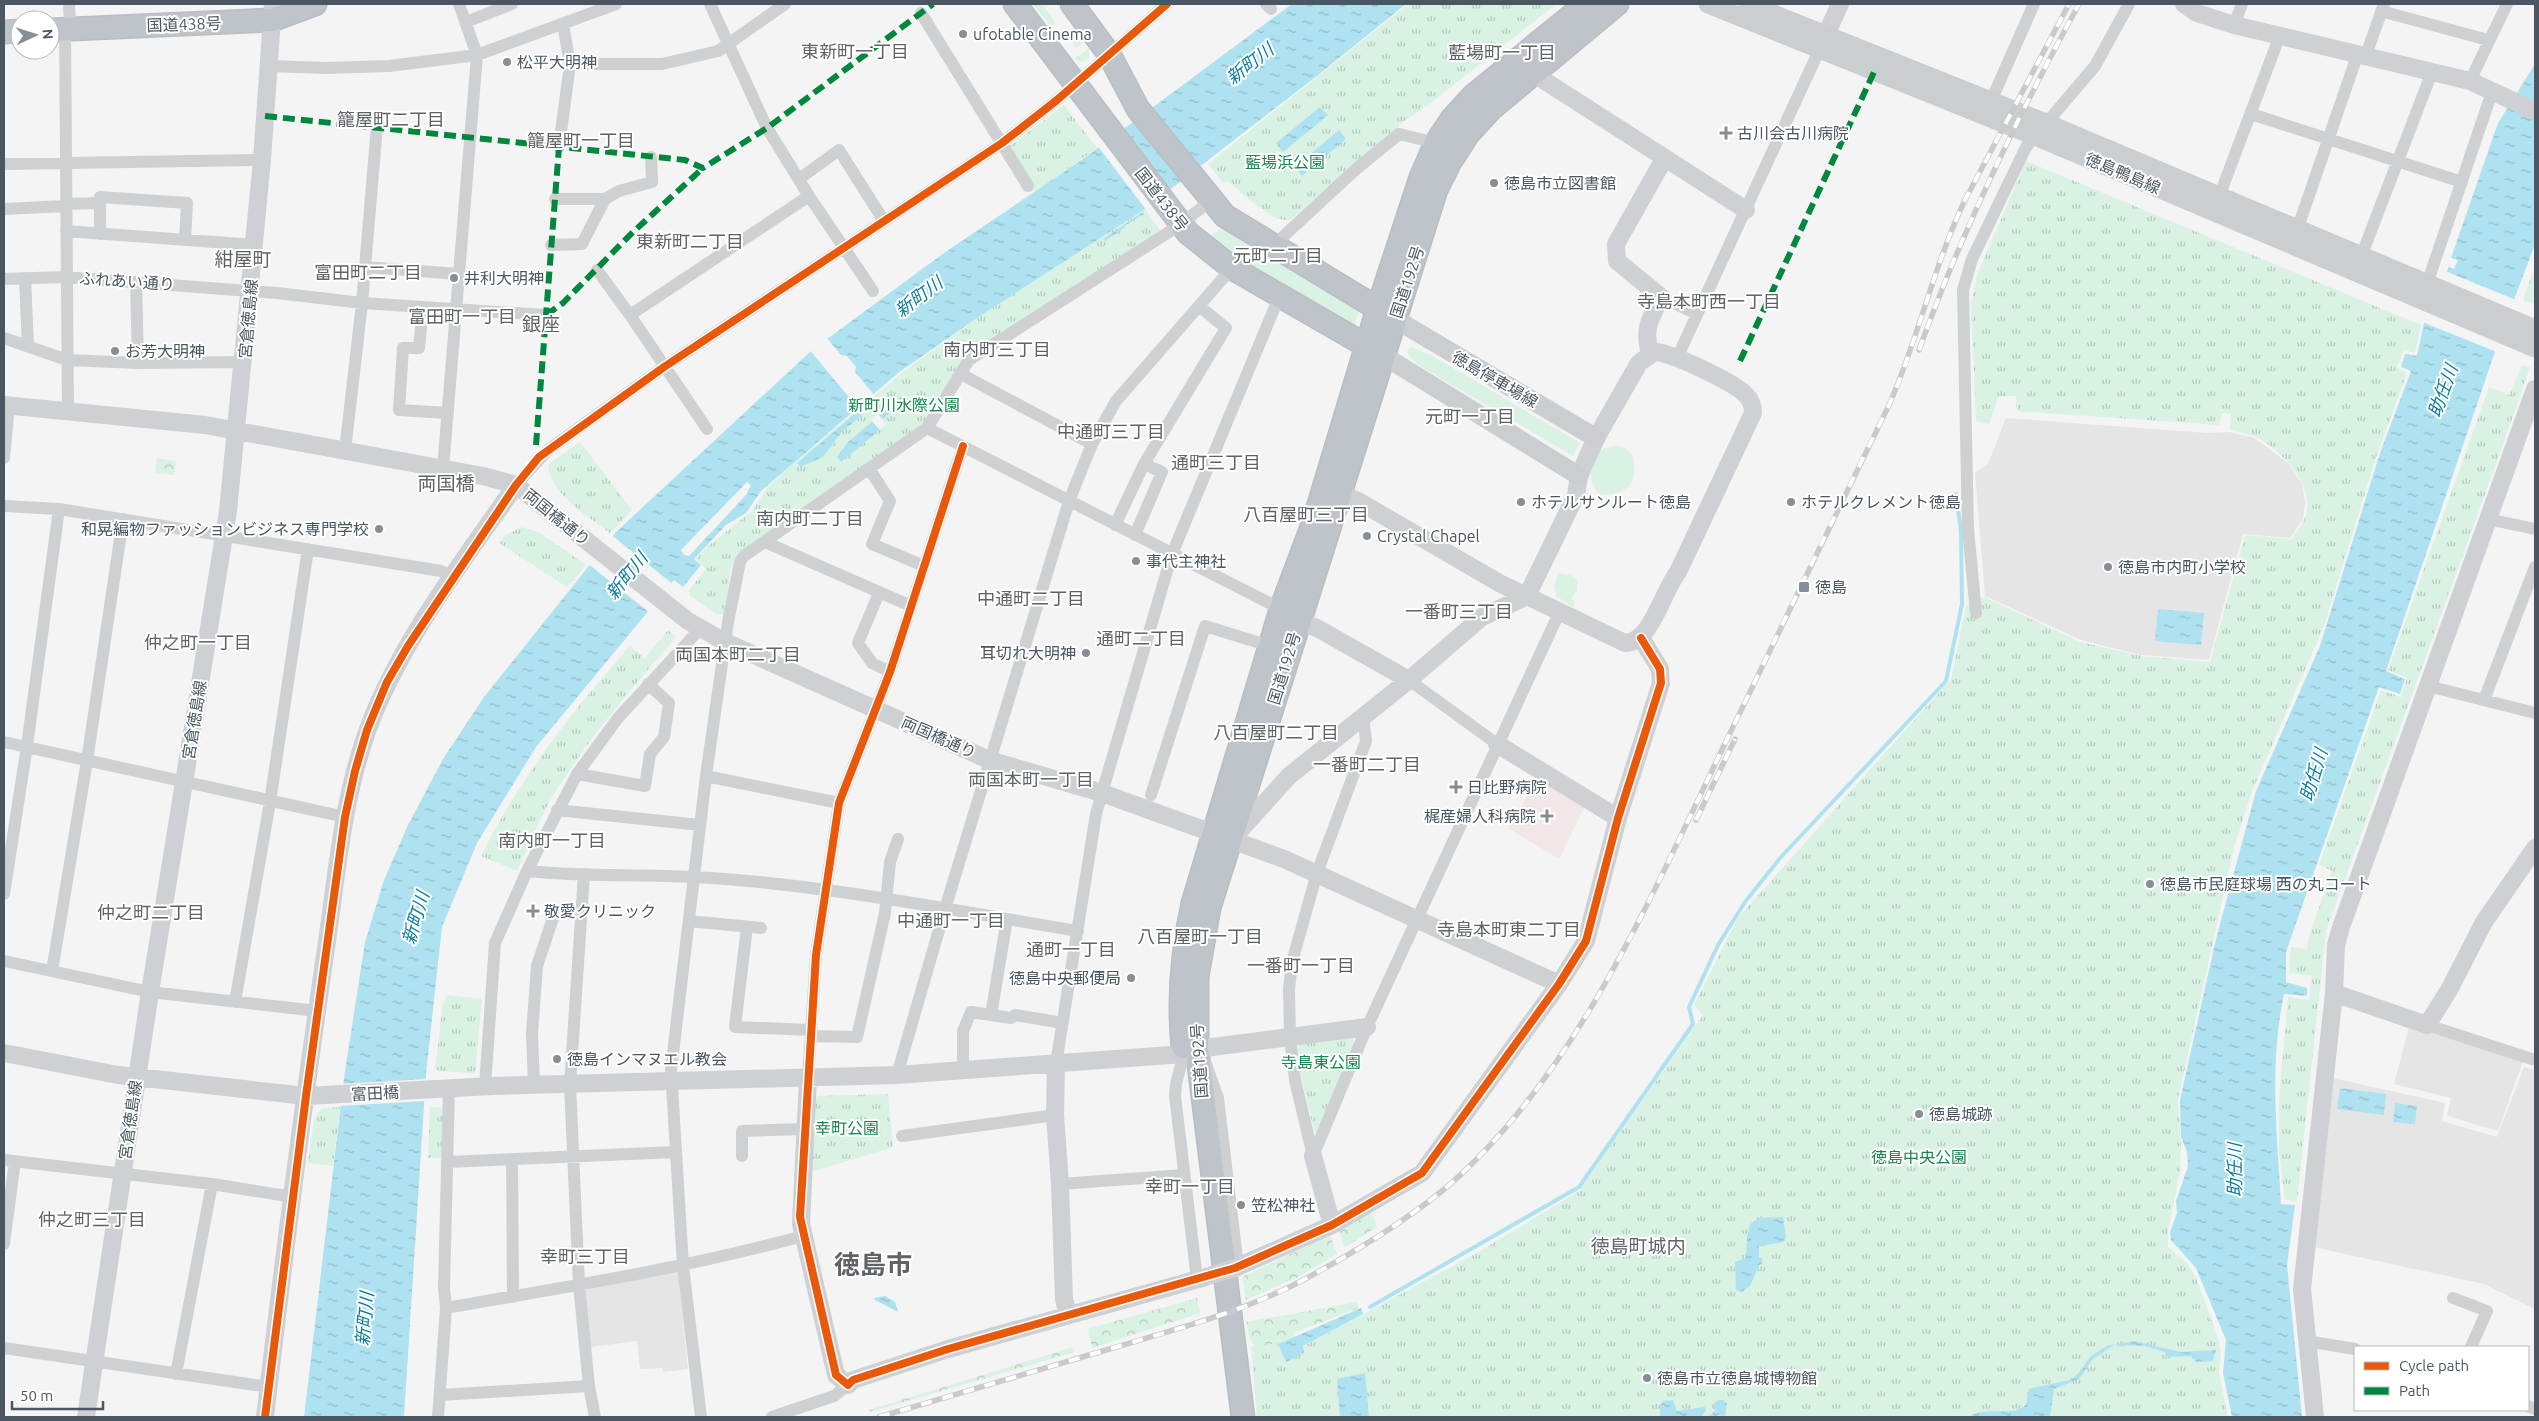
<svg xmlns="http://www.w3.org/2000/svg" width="2539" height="1421" font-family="Ubuntu,'Noto Sans JP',sans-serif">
<defs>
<pattern id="forest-crowns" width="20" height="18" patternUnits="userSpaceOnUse" patternTransform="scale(1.25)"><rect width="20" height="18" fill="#d9f2e3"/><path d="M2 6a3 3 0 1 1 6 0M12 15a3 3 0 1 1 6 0" fill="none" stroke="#b2c7bb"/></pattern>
<pattern id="park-tufts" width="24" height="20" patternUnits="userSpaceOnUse" patternTransform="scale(1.25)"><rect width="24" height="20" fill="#d9f2e3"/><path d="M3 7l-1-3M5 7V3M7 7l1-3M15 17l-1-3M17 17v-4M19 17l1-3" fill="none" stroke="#b2c7bb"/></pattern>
<pattern id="water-ripples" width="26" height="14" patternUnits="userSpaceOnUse" patternTransform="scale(1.25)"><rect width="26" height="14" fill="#aee2f0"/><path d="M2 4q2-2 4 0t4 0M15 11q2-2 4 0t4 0" fill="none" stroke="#90bac6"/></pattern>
</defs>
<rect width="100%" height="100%" fill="#f4f4f4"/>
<path fill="#e6e5e6" d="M2006,418l201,15 22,-1 26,6 34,26 13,20 3,18 -2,17 -13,19 -47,-4 -34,126 -68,-5 -60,-15 -96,-44 -10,-123 13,-9z
M2409,1027l115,32 -26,72 -51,-15 4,-18 -57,-14z
M2524,1067l11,3v239l-51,-25 -171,-37 19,-169 113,25 -3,18 55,16z
M678,1271l10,98 -25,3 -1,-4 -22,1 -3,-28 -46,6 -7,-58z"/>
<path fill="#f1e7e6" d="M1539,777l47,27 -27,55 -51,-31z"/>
<path fill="#d9f2e3" d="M1033,4h9l14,19 -5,4z
M1073,26l11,15 -8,7 -4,-6z
M1089,48v10l-8,4 -7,-3z
M1224,226l20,17 115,68 -5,15 -127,-73 -19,-15z
M1410,347l21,8 149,88 -7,13 -155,-91 -11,-12z
M1616,445l9,3 8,8c5,26 -4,39 -32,39 -16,-12 -11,-30 -1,-45z
M1559,573l11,2 7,5v10l-6,9 5,3 -3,5 -17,-11 -2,-11z"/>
<path fill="url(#forest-crowns)" d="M157,458l19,3 -2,14 -19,-2z
M1370,1209l7,18 -33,21 -5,-21z
M1330,1235l7,19 -37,22 -54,24 -4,-23z
M1197,1298l3,15 -108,35 -4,-19z
M1357,1302l2,6 -63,24 -2,3 9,28 -45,-14 -7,-7 -5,-20z
M1073,1347l2,5 -205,60 -1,-2z"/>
<path fill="url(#park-tufts)" d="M1408,4h148l-129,102 -26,17 -4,6 -107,91c-18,3 -48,-27 -62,-39l-5,2 -15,-19z
M1064,105l33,43 -62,44 -25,-46z
M2026,161l395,164 -6,28 -11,-3 -7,17 10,6 -32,87 -51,166 -71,163 -19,58 -56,252 3,46 -1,27 -12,58v17l19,16 8,13 9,23 14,39 3,15 -2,20 9,44h-971l-6,-70 26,-4 9,18 18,-15 173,-93 102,-62 124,-176 -9,-10 44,-87 213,-239 15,-73 18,-9 96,45 62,14 68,6 35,-127 46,4c4,-6 10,-12 13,-19 15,-31 -22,-70 -48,-83 -7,-3 -18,-5 -26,-7l1,-16 -9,-1 -3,12 -202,-14 -1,-15h-17l-10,28 -13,-3 -5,-117 6,-29z
M1145,209l15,21 -10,8 -187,121 -39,65 -187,134 -6,9 -7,47h-8l-27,-19 1,-2 -2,-2 18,-22 -10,-10 12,-13 44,-35 15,-23 28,-26 108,-90 77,-56z
M2535,266v39l-12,-5z
M2522,365l8,2 -25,72 -179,492 -29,270 -12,-1 -6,-47v-55l9,-101 21,3 3,-24 -23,-3 2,-26 16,2 2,-13 23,-65 -13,-6 62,-175 20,7 6,-19 -19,-8 101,-283 20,8z
M580,442l52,68 -22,23c-20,-15 -65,-43 -61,-69z
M522,527l17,5 47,33 -19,22 -68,-44 5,-7z
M668,630l8,7c-44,51 -90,104 -125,162 -13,23 -23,49 -34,72l-36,-15c38,-77 92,-146 149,-210l15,12z
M447,995l35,4 -7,75 -40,-4 8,-67z
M1353,1036l1,9 -36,88 -3,1 -19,-79 4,-13z
M888,1094l5,53 -82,25 4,-73 3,-3z
M340,1107l-7,59 -25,-3 6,-44 8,-11z
M430,1107l13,1v50h-15z"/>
<path fill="url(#water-ripples)" d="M1292,4h114l-88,71 -173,134 -168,109 -79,55 -137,118 -15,22 -20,12 -32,34 7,6 -18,22 -9,-7 -138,167 -59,96 -35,84 -16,147 -22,343h-100l40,-339 21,-136 19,-62 24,-55 35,-66 41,-62 132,-165 196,-182 132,-97 139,-94z
M2535,64v180l-34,90 -115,337 19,8 -5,15 -21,-7 -93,265v30l21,6v8l-23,-2c-15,68 -7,140 -3,210l14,1 -8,60 15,152h-70l-9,-44 3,-33 -30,-72 -25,-28 -1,-8 7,-19 -1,-12 12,-35 -1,-14 -6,-15 -1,-37 36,-161 40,-148 64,-145 60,-193 31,-82 -10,-4 4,-13 12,2 7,-33 25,-56 5,2 4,-9 -7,-2 47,-135z
M1320,107l8,8 -45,37 -7,-9z
M1339,130l7,9 -44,37 -7,-9z
M1143,212l1,2 -18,11 -2,3 -19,13 -2,-2z
M901,397l3,4 -21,18 4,5 -46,38 -4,-5 11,-15z
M858,411l4,4 -21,18 -18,24 -23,10 -3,-4z
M2158,609l46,4 -3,32 -46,-4z
M2340,1088l46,6 -2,21 -47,-6z
M2395,1103l22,3 -2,18 -22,-2z
M1783,1217l3,19 -2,6 -25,4v12h3v6l-3,1 -9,21 -8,6 -6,-2 -1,-28 11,-4 1,-21 3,-13 9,-6z
M885,1296l10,6 3,10 -23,-12 -1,-2z
M1361,1308l2,6 -60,32 1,7 -18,9 -8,-18z
M2134,1341l47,11 35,-2 -3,11 -18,1 -1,-6 -28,1 -1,-5 -20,-6 -31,-1 -22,15 -13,19 -25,10 -4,28h-82c20,-13 47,2 58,-13l3,-15 40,-9 8,-5 14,-19 16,-10z
M1365,1373l4,44h-29l-3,-38z
M1673,1400l4,11 28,-4 1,4 -4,4 2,2h-44v-11l3,-5z
M1719,1400h4l4,3 -2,14 -5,-2 -12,2 7,-6 -2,-7z"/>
<path fill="#f4f4f4" d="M1121,127l49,65 -23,19 -50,-66z
M2445,271l71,29 -19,52 -75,-30z
M826,337l15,18 6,1 9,11 -1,5 20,24 -16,13 3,4 -53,-64z
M878,414l9,10 -7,6 -9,-10z
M747,482l4,3 -5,10 -57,61 -5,-1 -3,-5z
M610,534l64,51 -24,28 -63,-50z
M426,1079l-1,22 -87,5 2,-22z"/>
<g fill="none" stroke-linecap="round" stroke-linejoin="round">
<path stroke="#aee2f0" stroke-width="4" d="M1370,1307l209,-120 114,-163 -4,-17 29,-62 27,-43 36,-45 165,-176 16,-77 -1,-73 -5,-37"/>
<g stroke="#b9bec3" stroke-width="25">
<path id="highway" d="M1015,4l173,229 44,35 147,85
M1072,4l37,50 29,55 87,107 165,100
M50,30l222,-10 43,-16
M4,32l16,-1
M1183,1047c-5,-50 -1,-95 10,-144l88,-294 32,-85 65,-216 43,-131 15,-34 16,-24 21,-23 113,-92
M1243,1417l-46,-368v-72l12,-69 227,-718 14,-28 18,-28 23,-25 126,-105"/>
</g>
<path stroke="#ced0d2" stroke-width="12" d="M69,4l1,24
M710,4l57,124 42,68 64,95
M1266,4l5,5
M2381,11l107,29
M921,13l107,173
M466,22l46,-18
M2234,25l8,-21
M65,29l3,382
M2365,58l19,-54
M570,64h92l56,-13 67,-47
M269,66l56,2 64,-2 88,-11 139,-51
M2470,81l37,-77
M1991,101l43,-97
M2251,114l211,68
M559,147l11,-83 -7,-40
M4,164l258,-4
M799,179l40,-29 45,71
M2219,197l61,-162
M555,199h50
M66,204l34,-1
M4,209l62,-3
M66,231l188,14
M100,234v-37l87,6 -2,37
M2295,236l62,-180
M551,245l31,-1 23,-45 14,-8 33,-9 -1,-25
M1274,245l81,-75 44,-36 37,9
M2361,257l71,-185
M365,267l94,7
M597,270l33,45 77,114
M25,278l3,68
M4,279l60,-2 213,16 85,10 184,12
M136,282l2,81
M2427,284l65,-192
M1661,297l36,17
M423,307l-4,41h-16l-4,62 49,3
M630,315l179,-119
M4,338l63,22 71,3 106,-1
M1677,358l146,-316
M961,374l131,70
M927,428l354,181
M345,451l17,-148 15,-177
M4,458l5,-53
M443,469l34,-414 -18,-51
M870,470l20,31 -18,43 52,22
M516,485l32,-35 116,-83 338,-224 55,-43 110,-96
M4,506l55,3 382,62 13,5
M2488,519l47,10
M1115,525l29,-61 82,-136 -27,-22
M1135,535l27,-63 -18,-8
M765,542l146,64
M879,593l-21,50 14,20 18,9
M1976,613l-8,-84 -5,-239 9,-31 54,-112 69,-81 34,-62
M1409,680l88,64
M2428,686l107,27
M2484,700l51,-133
M4,742l341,75
M577,774l68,12 5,-32 14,-17 5,-34 -21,-19
M706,776l133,27
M1151,795l54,-169 65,20
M557,810l143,15
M527,871c56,6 111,3 167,6 129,7 257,33 384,54
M584,874l-14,210 9,201 10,101 6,31
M4,894l23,-148 32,-237
M689,921l72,7
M747,927l-12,100 76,3
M4,961l146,31 167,19
M52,971l35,-210 36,-242
M235,1002l35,-200 38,-253
M991,1015l20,3 4,-3 48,8
M2427,1025l108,35
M811,1036l46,1 28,-124 5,-51 8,-23
M1184,1054l-8,30 -1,12 22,183
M1056,1064l40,-250 6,-21 70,-239 107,-257
M1206,1064l12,34 20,169
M963,1071v-40l8,-19 20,3 16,-96
M897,1075l48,-166 124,-408 23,-57 24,-43 116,-133
M808,1078l8,-123 23,-152 51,-131 73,-226
M534,1085l-2,-52 5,-67 17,-51
M485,1086l10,-143 32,-72 50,-97 41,-56 82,-89
M902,1136l153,-21
M742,1156v-25l63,-2
M1313,1156l54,-129 193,-416
M1313,1156l-18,-76 -5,-43 -1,-48 3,-27 25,-89 49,-132 -3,-24
M512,1159l1,138
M4,1160l208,24 81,13
M448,1162l228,-10
M1060,1184l123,-9
M4,1244l11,-83
M2453,1298l34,13 -16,36
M446,1308c120,-21 240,-40 357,-72
M2306,1341l49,8
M4,1348l265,39
M176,1374l36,-190
M440,1395l149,-9
M2528,1406l7,3
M438,1417l8,-109 -2,-20 5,-199
M701,1417l-18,-151 -12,-196 35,-294 22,-154 12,-60 4,-6 183,-128 42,-68 200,-128 42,-31
M772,1417l62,-21 14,-11"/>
<path stroke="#ced0d4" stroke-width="18" d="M2184,4l13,9 37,12 236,56 65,30
M1826,35l14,-31
M1534,74l212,136
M1654,352c15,-1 81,31 92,43 5,5 7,10 7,18l-75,159c-16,20 -26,70 -53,71l-98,-47 49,-101 3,-19 17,-38 43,-75z
M1650,354c-7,-26 0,-34 11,-57l-44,-36 -1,-17 48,-85
M4,405l201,20 278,51 33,9 172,136 37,21 264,118 113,33 182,66 275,125
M1340,494l18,7 143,83 26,12
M1299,622l18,6 92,52
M1497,744l121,74
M1233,838l56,-62 120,-96 73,-63 45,-21
M2334,993l93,32 22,-35 35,-68 51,-74
M1197,1049l170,-22
M4,1053l114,22 188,21 186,-10 405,-11 287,-21
M1056,1064l-1,51 5,69 4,115 4,16
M808,1078l-7,146 35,151 12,10 5,-5 95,-31 254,-71
M1313,1156l19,69
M1235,1268l97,-43 90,-52 137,-189 27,-43 32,-123 43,-135 -1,-14 -19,-31
M86,1417l64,-425 78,-481 34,-351 11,-156
M265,1417c18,-152 37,-304 59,-455 12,-77 17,-159 44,-233 32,-87 95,-168 148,-244
M2315,1417l-13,-128 32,-296 2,-48 5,-18 194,-538"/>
<path stroke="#caced1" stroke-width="19" d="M1708,4l327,132 500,212
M1748,4l298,119 489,206
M1395,319l201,119
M1384,356l195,120"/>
<use href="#highway" stroke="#bec4c9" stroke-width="22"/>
<g stroke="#c9cacc" stroke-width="5.5">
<path id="rail" d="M1919,350c43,-120 99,-234 160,-346
M1696,820l39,-81
M879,1417c78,-23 156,-46 234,-69 67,-20 133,-37 194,-70 46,-25 94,-54 135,-87 130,-109 205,-286 277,-435 57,-118 113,-235 170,-351 30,-68 45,-141 77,-207l103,-194"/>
</g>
<use href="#rail" stroke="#fff" stroke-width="4" stroke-dasharray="11" stroke-linecap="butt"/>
<path stroke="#ced0d4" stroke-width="18" d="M1202,1278l33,-10"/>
<path stroke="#00873e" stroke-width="6" stroke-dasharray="12 6" stroke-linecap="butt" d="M265,116l420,44 18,8 64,-40 166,-124
M546,315l17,-12 69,-70 71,-65
M1740,361l135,-291
M536,445l23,-298"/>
<g stroke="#fff" stroke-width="11">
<path id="cycleway" d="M963,446l-73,226 -51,131 -23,152 -16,262 36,158 12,10 5,-5 95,-31 287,-81 97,-43 90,-52 137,-189 27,-43 32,-123 43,-135 -1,-14 -19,-31
M265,1417l41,-321 39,-279 10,-46 12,-41 20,-48 21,-36 108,-161 23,-28 125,-90 338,-224 55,-43 110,-96"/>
</g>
<use href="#cycleway" stroke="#e8590c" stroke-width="8"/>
</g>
<g fill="#868d94" stroke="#fff" stroke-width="2">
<circle cx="963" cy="34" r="5"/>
<circle cx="507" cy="62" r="5"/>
<path d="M1723.5 125.5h5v5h5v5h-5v5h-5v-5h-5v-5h5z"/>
<circle cx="1494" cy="183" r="5"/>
<circle cx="454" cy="278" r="5"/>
<circle cx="115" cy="351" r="5"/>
<circle cx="1521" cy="502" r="5"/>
<circle cx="1791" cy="502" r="5"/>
<circle cx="379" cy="529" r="5"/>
<circle cx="1367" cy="536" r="5"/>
<circle cx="1136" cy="561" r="5"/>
<circle cx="2108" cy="567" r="5"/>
<rect x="1798" y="581" width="12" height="12" rx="2.5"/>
<circle cx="1086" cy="653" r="5"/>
<path d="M1453.5 779.5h5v5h5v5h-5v5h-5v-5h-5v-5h5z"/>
<path d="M1544.5 808.5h5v5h5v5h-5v5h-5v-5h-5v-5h5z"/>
<circle cx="2150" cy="884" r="5"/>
<path d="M530.5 903.5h5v5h5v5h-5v5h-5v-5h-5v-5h5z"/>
<circle cx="1131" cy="978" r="5"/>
<circle cx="557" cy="1059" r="5"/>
<circle cx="1919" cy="1114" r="5"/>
<circle cx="1241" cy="1205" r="5"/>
<circle cx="1647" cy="1378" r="5"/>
</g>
<g text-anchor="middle" stroke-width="4" stroke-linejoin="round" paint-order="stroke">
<g font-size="16" fill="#4a5661" stroke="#fff">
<text transform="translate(184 24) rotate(-2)" y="6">国道438号</text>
<text transform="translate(2123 173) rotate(23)" y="6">徳島鴨島線</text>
<text transform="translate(1162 199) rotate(52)" y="6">国道438号</text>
<text transform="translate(127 281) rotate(4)" y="6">ふれあい通り</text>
<text transform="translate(1407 282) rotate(-72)" y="6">国道192号</text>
<text transform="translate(248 319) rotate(-85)" y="6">宮倉徳島線</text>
<text transform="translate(1495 379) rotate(30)" y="6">徳島停車場線</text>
<text transform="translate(557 517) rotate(39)" y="6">両国橋通り</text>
<text transform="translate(1284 668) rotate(-73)" y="6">国道192号</text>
<text transform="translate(194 720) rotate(-81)" y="6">宮倉徳島線</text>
<text transform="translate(939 737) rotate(24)" y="6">両国橋通り</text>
<text transform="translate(1199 1061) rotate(-94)" y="6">国道192号</text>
<text transform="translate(375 1093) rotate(-3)" y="6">富田橋</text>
<text transform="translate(130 1120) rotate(-82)" y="6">宮倉徳島線</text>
</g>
<g font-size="16" fill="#4a5661" stroke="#fff" text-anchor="start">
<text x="973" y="40">ufotable Cinema</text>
<text x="517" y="68">松平大明神</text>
<text x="1737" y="139">古川会古川病院</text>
<text x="1504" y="189">徳島市立図書館</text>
<text x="464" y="284">井利大明神</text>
<text x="125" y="357">お芳大明神</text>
<text x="1531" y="508">ホテルサンルート徳島</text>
<text x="1801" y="508">ホテルクレメント徳島</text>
<text x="369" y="535" text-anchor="end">和晃編物ファッションビジネス専門学校</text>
<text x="1377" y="542">Crystal Chapel</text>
<text x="1146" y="567">事代主神社</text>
<text x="2118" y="573">徳島市内町小学校</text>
<text x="1815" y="593">徳島</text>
<text x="1076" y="659" text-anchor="end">耳切れ大明神</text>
<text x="1467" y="793">日比野病院</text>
<text x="1536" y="822" text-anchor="end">梶産婦人科病院</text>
<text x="2160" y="890">徳島市民庭球場 西の丸コート</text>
<text x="544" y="917">敬愛クリニック</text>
<text x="1121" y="984" text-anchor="end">徳島中央郵便局</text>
<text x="567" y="1065">徳島インマヌエル教会</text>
<text x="1929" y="1120">徳島城跡</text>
<text x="1251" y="1211">笠松神社</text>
<text x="1657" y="1384">徳島市立徳島城博物館</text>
</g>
<g font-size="16" fill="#17864f" stroke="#fff">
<text x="1285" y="168">藍場浜公園</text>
<text x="904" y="411">新町川水際公園</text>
<text x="1321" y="1068">寺島東公園</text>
<text x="847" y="1134">幸町公園</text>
<text x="1919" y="1163">徳島中央公園</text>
</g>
<g font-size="18" fill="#5f6368" stroke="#fff">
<text x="855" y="58">東新町一丁目</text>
<text x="1502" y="59">藍場町一丁目</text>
<text x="391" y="126">籠屋町二丁目</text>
<text x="581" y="147">籠屋町一丁目</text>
<text x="690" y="248">東新町二丁目</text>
<text x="1278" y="262">元町二丁目</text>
<text x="368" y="279">富田町二丁目</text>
<text x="1709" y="308">寺島本町西一丁目</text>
<text x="462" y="323">富田町一丁目</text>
<text x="997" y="356">南内町三丁目</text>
<text x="1470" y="423">元町一丁目</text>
<text x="1111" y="438">中通町三丁目</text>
<text x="1216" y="469">通町三丁目</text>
<text x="1306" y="521">八百屋町三丁目</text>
<text x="810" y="525">南内町二丁目</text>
<text x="1031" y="605">中通町二丁目</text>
<text x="1459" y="618">一番町三丁目</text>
<text x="1141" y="645">通町二丁目</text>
<text x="198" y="649">仲之町一丁目</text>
<text x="738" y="661">両国本町二丁目</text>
<text x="1276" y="739">八百屋町二丁目</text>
<text x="1367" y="771">一番町二丁目</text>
<text x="1031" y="786">両国本町一丁目</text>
<text x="552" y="847">南内町一丁目</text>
<text x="151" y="919">仲之町二丁目</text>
<text x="951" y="927">中通町一丁目</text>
<text x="1509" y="936">寺島本町東二丁目</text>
<text x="1200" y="943">八百屋町一丁目</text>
<text x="1071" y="956">通町一丁目</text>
<text x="1301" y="972">一番町一丁目</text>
<text x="1190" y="1193">幸町一丁目</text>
<text x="92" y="1226">仲之町三丁目</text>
<text x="585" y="1263">幸町三丁目</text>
</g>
<g font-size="18" font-style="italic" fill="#0c7c9b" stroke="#fff">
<text transform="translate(1250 64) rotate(-38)" y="6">新町川</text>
<text transform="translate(919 297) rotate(-37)" y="6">新町川</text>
<text transform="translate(2443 391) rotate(-70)" y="6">助任川</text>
<text transform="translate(627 576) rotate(-51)" y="6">新町川</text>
<text transform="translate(2314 775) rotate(-73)" y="6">助任川</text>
<text transform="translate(416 918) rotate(-74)" y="6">新町川</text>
<text transform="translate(2235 1170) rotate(-90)" y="6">助任川</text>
<text transform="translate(365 1319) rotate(-85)" y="6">新町川</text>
</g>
<g font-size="19" fill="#5f6368" stroke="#fff">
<text x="243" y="266">紺屋町</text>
<text x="541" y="331">銀座</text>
<text x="446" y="490">両国橋</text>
<text x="1638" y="1253">徳島町城内</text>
</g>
<g font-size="26" font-weight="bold" fill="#5f6368" stroke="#fff">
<text x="873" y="1274">徳島市</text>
</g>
</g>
<rect width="2539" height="1421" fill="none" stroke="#4a5661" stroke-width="10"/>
<rect x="2354" y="1346" width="175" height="65" fill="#ffffff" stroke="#b7bbc0"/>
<rect x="2364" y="1362" width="25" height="8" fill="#e8590c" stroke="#b7bbc0"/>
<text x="2399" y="1371" font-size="15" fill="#4a5661">Cycle path</text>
<rect x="2364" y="1387" width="25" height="8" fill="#00873e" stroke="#b7bbc0"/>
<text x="2399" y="1396" font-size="15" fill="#4a5661">Path</text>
<g transform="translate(35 35) rotate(86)"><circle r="24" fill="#ffffff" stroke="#b7bbc0"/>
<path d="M0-4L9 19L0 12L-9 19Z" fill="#868d94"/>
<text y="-8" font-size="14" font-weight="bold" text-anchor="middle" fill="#4a5661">N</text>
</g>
<path d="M12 1401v8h91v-8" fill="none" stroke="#4a5661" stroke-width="2.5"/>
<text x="20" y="1401" font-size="15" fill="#4a5661" stroke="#ffffff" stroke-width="4" paint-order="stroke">50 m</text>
</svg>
